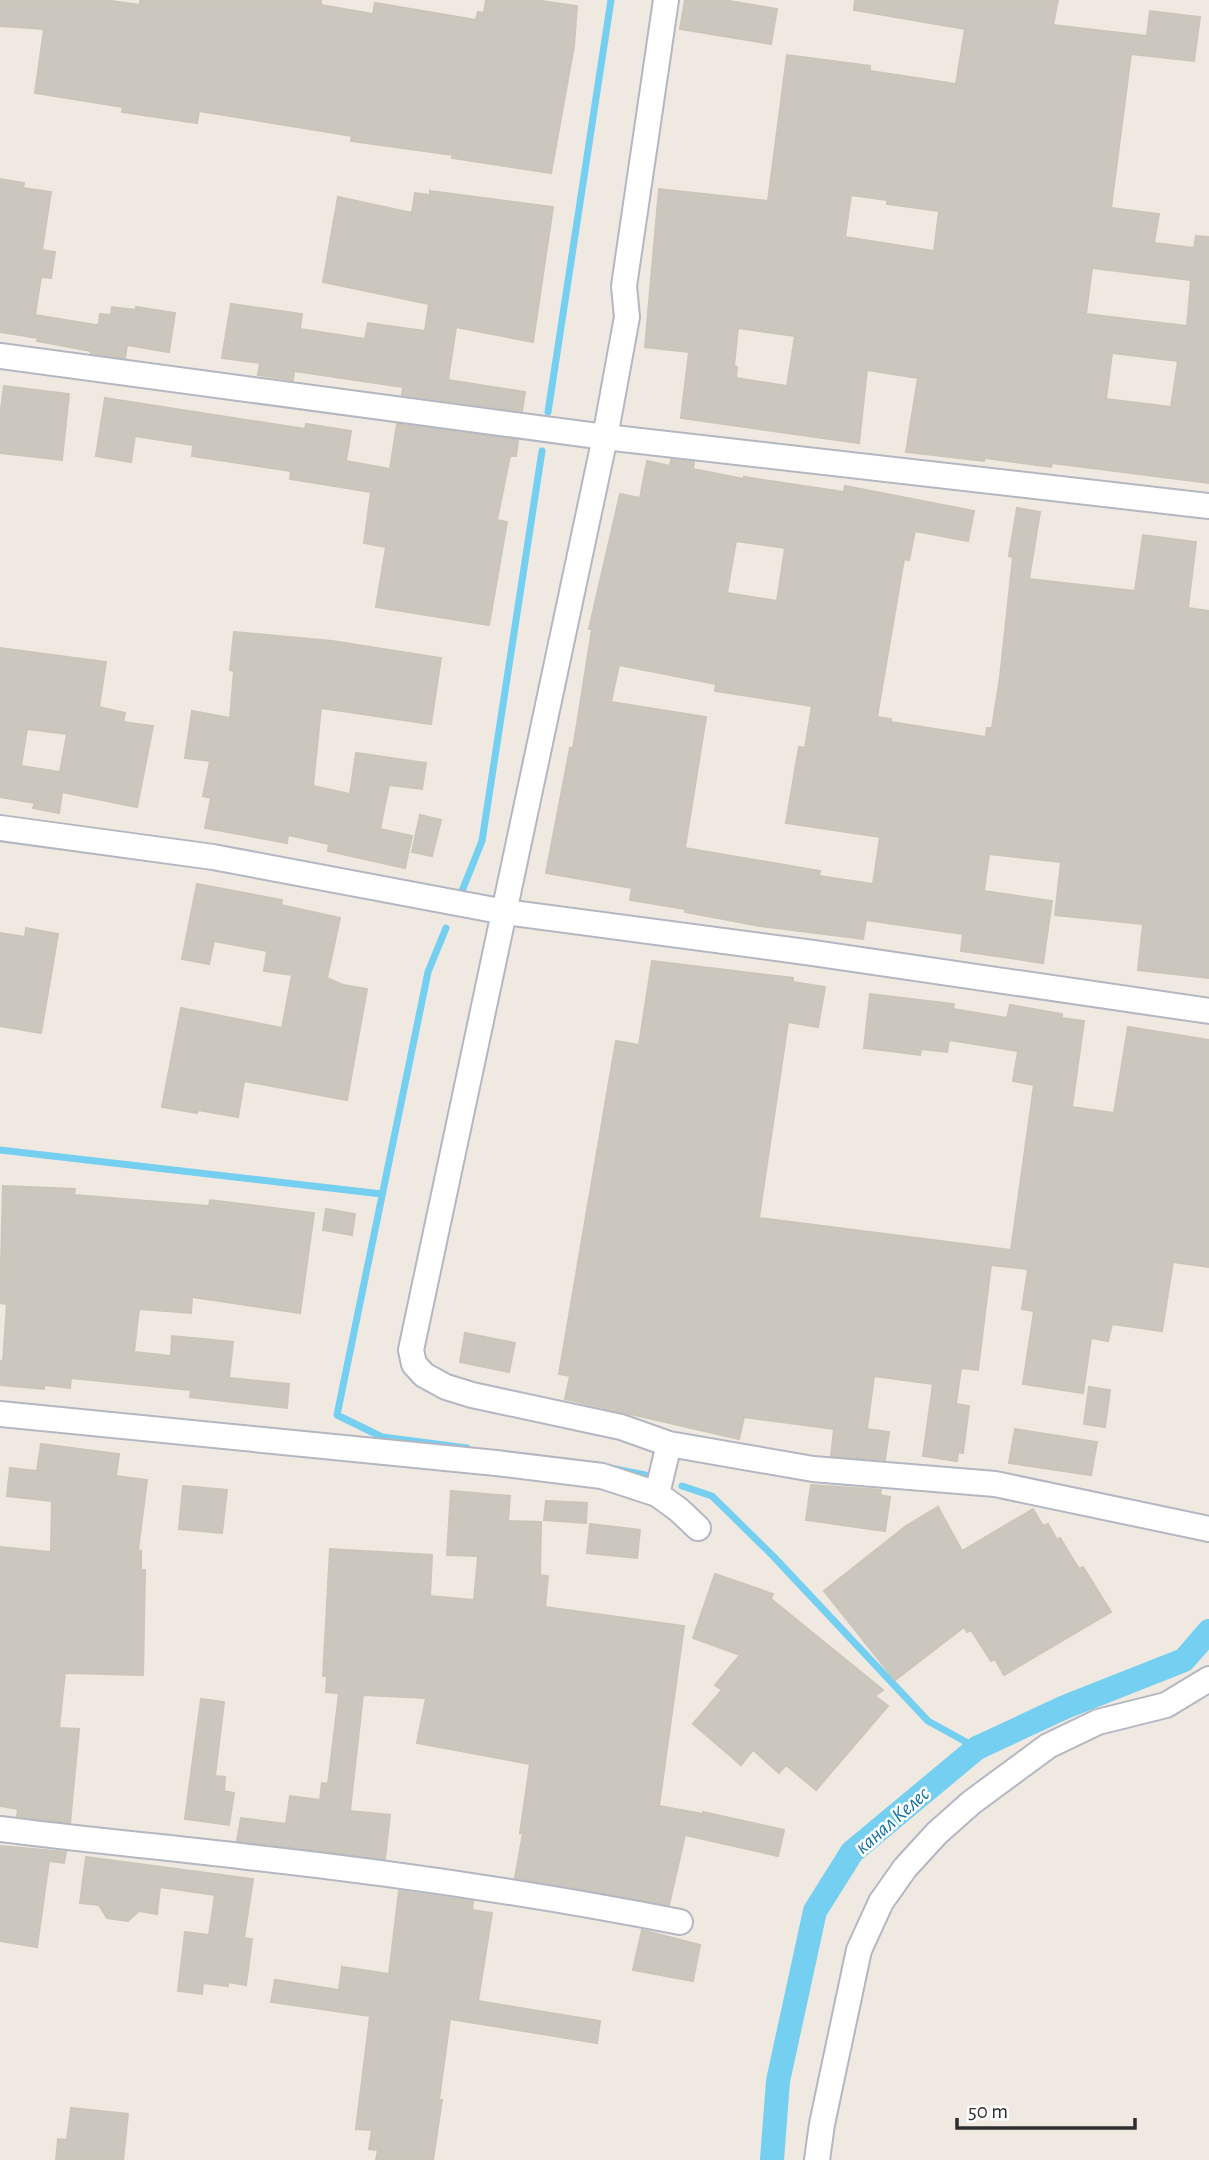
<svg xmlns="http://www.w3.org/2000/svg" width="1209" height="2160" font-family="'Alegreya Sans',sans-serif">
<rect width="100%" height="100%" fill="#efe9e1"/>
<g fill="none" stroke-linecap="round" stroke-linejoin="round">
<path stroke="#75cff0" stroke-width="7" d="M548,412l63,-412
M462,891l20,-50 60,-390
M446,928l-18,44 -91,443 45,22 85,11
M0,1150l382,44
M610,1468l35,7
M682,1486l30,10 62,61 154,164 49,27"/>
<path stroke="#75cff0" stroke-width="24" d="M772,2160l6,-79 37,-170 37,-59 125,-104 88,-41 119,-47 25,-29"/>
</g>
<path fill="#cbc7bf" stroke="#cbc5ba" stroke-width="2" fill-rule="evenodd" d="M0,0h104l36,5v-5h181v5l52,9 2,-11 101,17 2,-8 6,1 2,-13h48l43,6 -3,40 -23,127 -99,-15 1,-3 -102,-14 1,-5 -153,-25 -2,12 -75,-11 1,-5 -88,-14 9,-64 -44,-3z
M685,0h38l54,9 -6,35 -91,-15z
M855,0h203l-5,25 94,11 3,-25 50,6 -6,44 -63,-7 -20,154 48,6 -5,29 40,5 2,-12 13,1v246l-157,-20 -1,4 -66,-9 -1,3 -78,-9 12,-74 -51,-8 -8,73 -178,-25 8,-66 -44,-5 14,-158 109,12 19,-146 83,11v5l86,13 9,-55 -111,-19zM851,195l36,5v4l52,7 -5,40 -89,-14zM1092,268l99,12 -4,46 -101,-12zM738,328l57,8 -8,50 -51,-8 1,-11 -3,-1zM1112,353l66,8 -7,46 -65,-8z
M0,179l24,4 -1,5 28,4 -9,58 13,2 -4,26 -10,-1 -6,38 61,10 3,-1 1,-10 11,1 1,-8 24,3v-3l39,6 -6,39 -42,-7 -2,13 -34,-5v-2l-54,-10 1,-3 -38,-6z
M430,191l123,16 -20,135 -77,-15 -8,53 77,12 -3,19 -120,-16 1,-8 -109,-16 -1,9 -35,-5 2,-12 -38,-5 9,-54 71,10 -2,15 65,10 3,-16 57,8 4,-27 -106,-22 15,-85 74,16 3,-20 15,2z
M4,386l65,8 -7,66 -62,-7v-36z
M105,398l200,31 1,-5 45,7 -5,30 44,8 7,-45 121,16 -2,16h-6l-13,64 10,2 -18,103 -113,-18 10,-60 -22,-4 7,-51 -81,-13 1,-8 -99,-15 1,-11 -58,-9 -4,26 -35,-6z
M671,460l23,2 -1,7 51,10v-2l100,15 1,-6 129,25 -6,30 -53,-10 -6,29 -5,-1 -27,158 14,2v3l95,15 1,-9h5l8,-51 13,-120 -4,-1 8,-48 23,4 -11,67 106,12 8,-56 53,7 -8,66 21,3v367l-71,-8 5,-46 -88,-9 6,-53 -72,-8 -5,37 68,10 -9,62 -82,-12 2,-17 -97,-14 -3,19 -103,-13 -75,-14v-3l-55,-9 2,-12 -86,-15 24,-125h3l4,-24 15,-95h-3l31,-135 20,4 7,-37 23,5zM736,541l49,7 -8,53 -50,-8zM619,665l97,19 -1,7 97,15 -7,42 -6,-1 -13,76 94,14 -7,47 -54,-8 1,-5 -135,-23 21,-131 -95,-15z
M234,632l98,9 109,17 -10,66 -110,-16 -8,78 37,8 6,-41 70,10 -4,26 -33,-4 -9,44 32,7 -7,32 -77,-17 1,-7 -41,-9 -1,8 -82,-15 6,-30 -8,-2 7,-35 -25,-3 7,-47 38,7 4,-47 -4,-1z
M0,648l106,14 -7,45 26,6 -2,9 30,4 -16,81 -75,-15 -3,21 -26,-5 2,-5 -35,-6zM27,729l40,5 -7,38 -39,-6z
M420,815l21,5 -9,36 -20,-4z
M197,884l85,16 -1,5 59,13 -13,60 16,7 24,4 -20,111 -103,-19 -6,36 -40,-7 -1,3 -35,-6 19,-99 101,20 10,-53 -28,-4 3,-20 -53,-10 -5,23 -27,-5z
M26,928l32,6 -17,99 -41,-7v-93l25,4z
M652,961l141,17v4l32,5 -7,40 -30,-5 -29,196 252,32 23,-165 -21,-4 5,-30 -69,-11 -2,12 -26,-3 -1,6 -56,-7 6,-54 84,10 -1,5 54,9 3,-13 52,9v4l22,3 -12,86 42,6 14,-86 81,13v227l-36,-5 -11,69 -50,-7 -4,17 -17,-3 -8,55 -60,-9 11,-73 -12,-2 6,-40 -37,-4 -13,105 -17,-2 -5,36 13,2 -6,47 -5,-1 -1,9 -34,-5 10,-72 -59,-8 -7,53 22,3 -4,28 -54,-4 3,-27 -90,-12 -5,22 -174,-40 5,-23 -11,-2 57,-333 23,4z
M3,1186l72,3 -1,6 135,11 1,-6 104,13 -14,100 -108,-16 -1,16 -52,-4 -5,43 37,4 1,-20 61,6 -4,36 60,6 -2,24 -97,-11 1,-7 -120,-12 -1,10 -26,-3v4l-44,-4v-24h3l4,-57 -7,-1z
M326,1209l29,5 -3,21 -29,-5z
M465,1333l50,10 -6,29 -49,-10z
M1089,1387l21,3 -5,37 -21,-3z
M1015,1429l82,13 -6,33 -82,-12z
M41,1444l78,10 -3,22 31,4 -9,70 3,1v19h4l-2,105 -78,-2 -6,55 20,1 -9,94 -53,-7 1,-7 -18,-3v-259l50,5 1,-2 1,-49 -45,-5 3,-28 27,3z
M811,1485l70,5 -1,5 10,2 -5,34 -79,-11z
M183,1486l44,4 -5,43 -43,-4z
M451,1491l59,5 -2,25 33,1 -1,53 8,1 -3,31 139,19 -25,180 44,8v-2l81,18 -6,26 -93,-21 -16,70 -154,-27 8,-45h-3l10,-69 -113,-21 9,-45 -63,-3 -13,116 40,4 -5,44 -148,-18 4,-23 45,6 4,-28 30,4 2,-17 6,1 11,-91 -13,-1 1,-16h-4l7,-127 102,6 -2,41 44,4 4,-44 -31,-1z
M546,1501l41,2 -1,20 -42,-3z
M938,1507l24,44 71,-42 10,17 5,-2 9,16 3,-2 19,31 4,-2 28,45 -107,63 -9,-16 -4,2 -20,-31 -4,2 -3,-5 -69,53 -71,-89 82,-65z
M590,1524l50,6 -3,28 -50,-5z
M715,1574l58,20 -2,5 112,91 -8,6 13,10 -72,84 -30,-25 -7,8 -26,-23 -12,15 -48,-41 29,-34 -7,-5 25,-30 -47,-17z
M201,1699l23,3 -9,74 10,1 -1,14 10,2 -5,32 -44,-6z
M0,1846l66,6 -2,11 -15,-2 -12,86 -37,-6z
M86,1857l167,22 -9,59 8,1 -6,46 -18,-3v4l-25,-3 -1,11 -24,-3 7,-59 24,3 6,-40 -55,-8 -3,27 -18,-3 -11,10 -21,-3 -8,-13 -19,-2z
M399,1891l74,10 -1,9 20,3 -14,88 122,20 -3,22 -147,-24 -11,81h3l-9,60h-57l2,-10 -9,-1 3,-19 -16,-1 14,-113 -99,-14 4,-22 64,10 3,-23 47,7z
M642,1930l58,15 -7,36 -60,-11z
M71,2108l57,6 -5,46h-67l2,-21 9,1z"/>
<g fill="none" stroke-linecap="round" stroke-linejoin="round">
<g stroke="#b4b7c1" stroke-width="28">
<path id="minor" d="M666,0l-42,286 3,31 -22,120 -194,913 3,14 10,11 22,12 26,8 149,32 48,17 144,25 182,15 214,45
M0,356l605,81 604,69
M0,828l213,29 292,55 308,41 396,58
M0,1414l496,49 106,13 55,18 22,16 19,18
M657,1494l12,-50
M0,1829c83,11 166,18 248,28 145,16 289,37 432,65
M817,2160l5,-36 37,-174 22,-48 24,-34 32,-35 35,-31 76,-56 50,-24 68,-17 43,-26"/>
</g>
<use href="#minor" stroke="#fff" stroke-width="24"/>
</g>
<g text-anchor="middle" stroke-width="5" stroke-linejoin="round" paint-order="stroke">
<g font-size="21" font-style="italic" fill="#0d6fa3" stroke="#fff">
<text transform="translate(892 1820) rotate(-41)" y="7">канал Келес</text>
</g>
</g>
<path d="M957 2118v10h178v-10" fill="none" stroke="#2e2e2e" stroke-width="3.5"/>
<text x="968" y="2118" font-size="21" fill="#2e2e2e" stroke="#ffffff" stroke-width="5" paint-order="stroke">50 m</text>
</svg>
